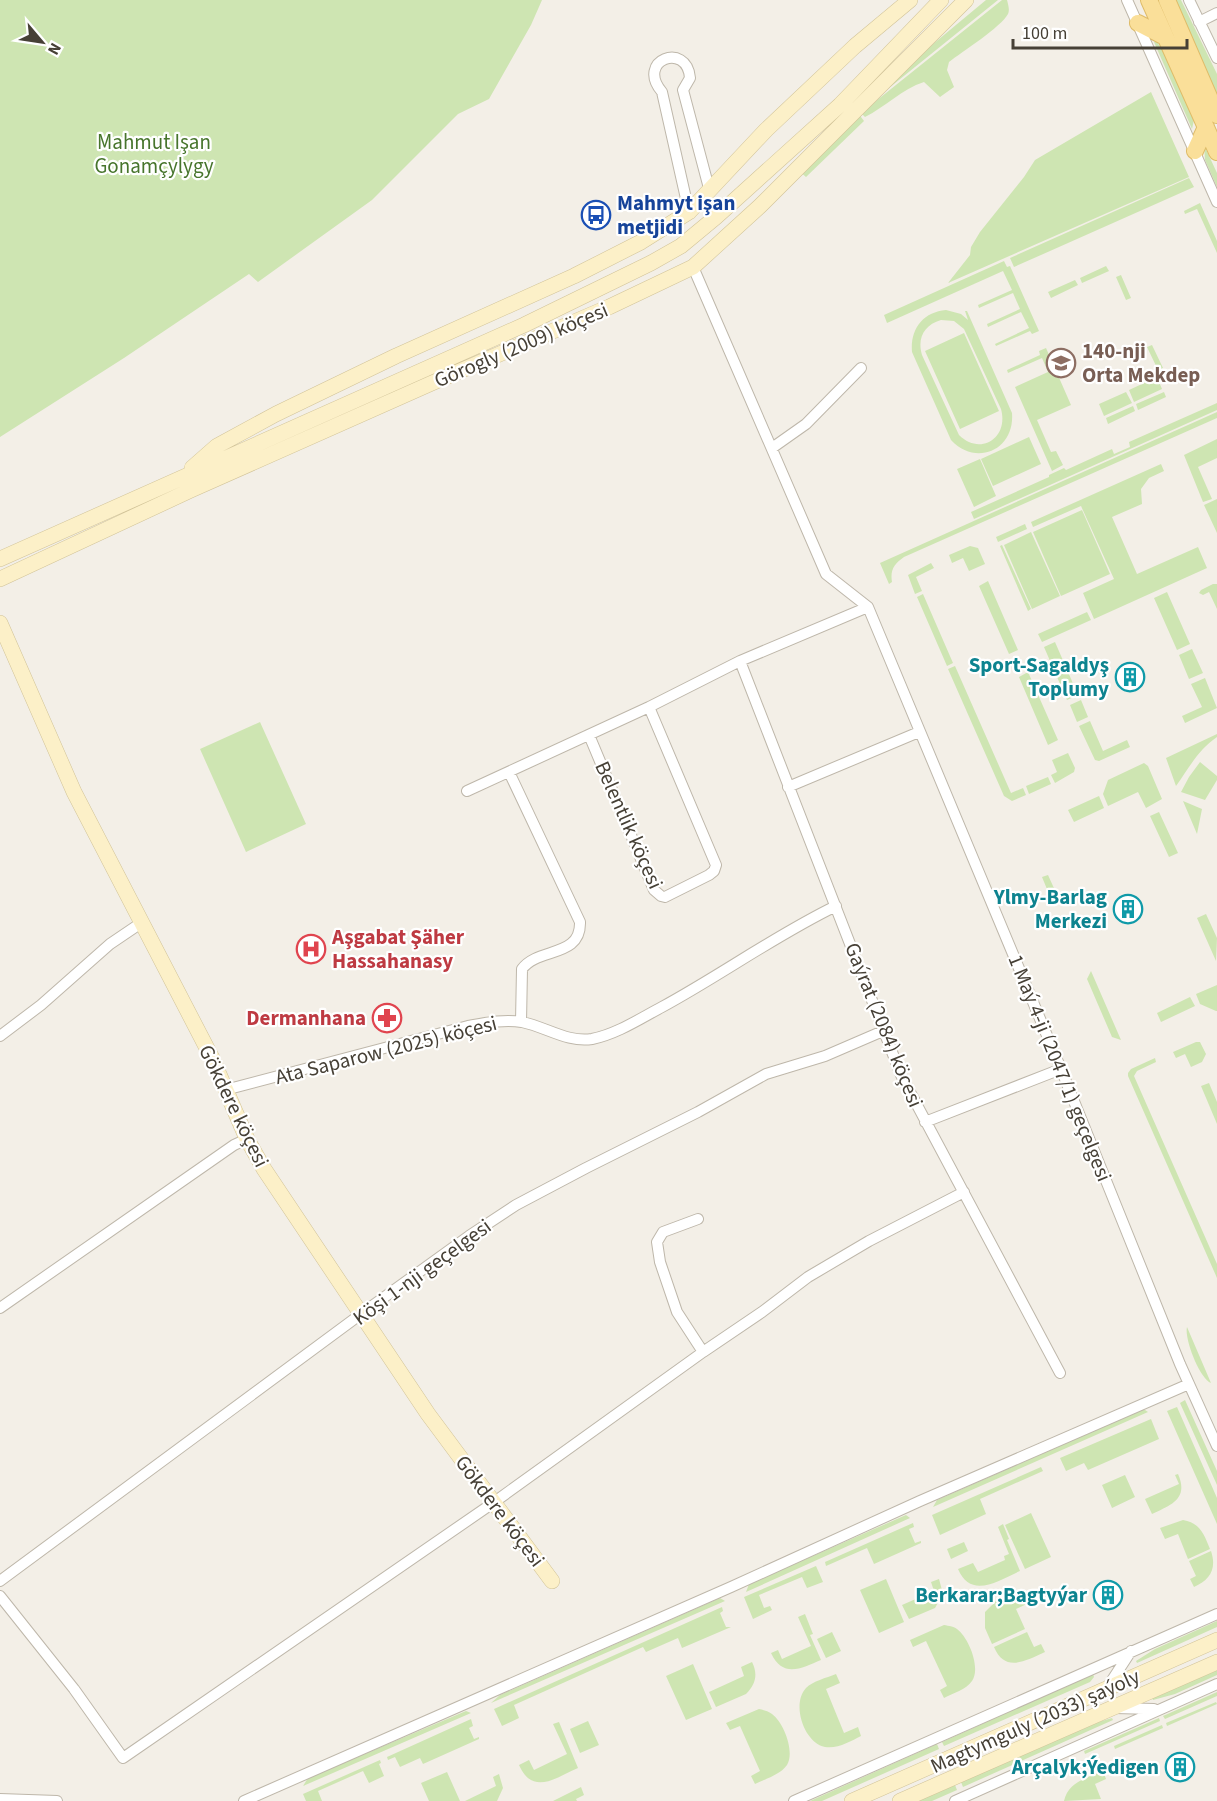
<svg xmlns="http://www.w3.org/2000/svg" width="1217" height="1801" font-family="'Source Sans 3',sans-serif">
<rect width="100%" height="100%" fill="#f3efe7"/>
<path fill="#cee5b2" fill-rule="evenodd" d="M0,0h542l-11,25 -42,74 -31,15 -86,86 -114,82 -9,-8 -125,84 -124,79z
M986,0h12l-140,113 6,8 -58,56 -8,-7 81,-81z
M1002,0h5c1,4 3,10 1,14 -7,13 -46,38 -59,48l-2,8 7,17 -14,10 -16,-15c-22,7 -39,25 -59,35l-4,-4z
M1175,0h6l36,74v20z
M1156,41l7,9 31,70 -2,9 -38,-87z
M1151,92l38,85 -241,106 22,-28 1,-8 9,-15 44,-55 11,-17z
M1204,145l13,28v14l-12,-27z
M1189,178l5,9 -180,80 -4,-9z
M1200,203l17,38v12l-20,-44 -12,5 -1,-3z
M1004,261l3,6 3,-1 29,65 -7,3 -2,-3 -34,15 -1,-2 34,-16 -8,-16 -33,15 -1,-3 33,-15 -7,-16 -34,15 -1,-3 34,-15 -9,-19 -116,52 -3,-8z
M1106,266l3,5 -27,12 -2,-5z
M1121,275l10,23 -5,2 -10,-23z
M1075,280l3,5 -27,13 -3,-6z
M946,310l15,4 7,6 -3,-9h2l45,102c3,37 -36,54 -61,27l-39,-88c-2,-23 11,-40 34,-42zM941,320l13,1 10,8 37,80c8,29 -21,47 -42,26l-37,-80c-5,-17 2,-30 19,-35z
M964,333l35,78 -39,18 -35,-78z
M1152,345l11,23 -5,2 -11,-23z
M1046,348l25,57 -34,15 14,32 5,-1 7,14 -11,6 -37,-84 33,-15 -6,-14 -34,15 -1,-3 33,-15 -1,-4z
M1157,377l5,12 -28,13 -5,-12z
M1126,392l6,11 -28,13 -5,-12z
M1164,392l2,5 -28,13 -2,-6z
M1217,403v7l-243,109 -3,-7 78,-35v-2l15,-7 2,2 46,-21 2,5 16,-7 -1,-5z
M1133,406l2,5 -27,13 -2,-6z
M1217,412v6l-313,139c-10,7 -14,13 -12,25l-3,2 -9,-21z
M1029,437l12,27 -48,22 -12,-27z
M1217,439v19l-19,9 14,32 -9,3 -19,-47z
M980,459l16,37 -22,11 -17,-38z
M1161,464l3,7 -15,7 -8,11 1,15 -30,13 25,57 61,-27 9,21 -113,51 -11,-26 31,-14 -33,-73 -48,21 -2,-5z
M1217,499v34l-13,-28z
M1082,510l28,64 -49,22 -28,-64z
M1025,524l2,5 -29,13 -2,-5z
M1031,532l29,64 -28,13 -28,-64z
M1002,545l29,64 -3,2 -28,-65z
M970,546l8,2 7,16 -16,7 -6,-13 -11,5 -3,-8z
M931,563l3,5 -18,9 6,14 -7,3 -7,-19z
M988,581l30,69 -9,4 -30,-68z
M1213,584h4v25l-8,-17 -6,3 -4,-2 2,-3z
M1167,592l23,52 -13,6 -23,-52z
M923,594l30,69 -6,3 -30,-69z
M1087,612l4,8 -49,22 -4,-8z
M1055,642l23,53 -11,5 -23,-53z
M1192,649l11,24 -14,6 -10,-24z
M955,666l56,127 12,-5 3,7 -14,6 -8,-5 -56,-127z
M1028,672l30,68 -10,5 -29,-68z
M1205,678l12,30 -32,15 -3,-7 20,-9 -11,-23z
M1081,700l7,17 -11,5 -7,-17z
M1090,721l13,30 24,-11 3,7 -31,14 -4,-1 -16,-34z
M260,722l46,102 -60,28 -46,-103z
M1217,734v3c-19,13 -28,31 -41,49l-10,-28z
M1068,753l7,15 -1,4 -19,11 -4,-8 6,-3 -5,-12z
M1200,762l17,14v4l-12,20 -24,-8 8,-15z
M1144,763l4,3 14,33 -16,9 -8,-16 -30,14 -5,-12 5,-14z
M1048,777l3,7 -22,10 -3,-8z
M1099,796l5,12 -30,14 -6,-12z
M1183,801l19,8 -5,25z
M1159,812l19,41 -9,4 -19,-41z
M1048,875l10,22h-4l-5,-3 -7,-17z
M1206,914l11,24 -1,23 -19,-43z
M1091,971l30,69 -9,-3 -25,-58z
M1217,985v26h-1l-16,-7 -4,-10z
M1190,997l5,9 -34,16 -4,-9z
M1196,1042h4l6,12 -4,8 -11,5 -6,-13 -9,4 -3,-6z
M1155,1058l1,4 -19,9 -3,5 83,188v14l-89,-202v-3l3,-4z
M1209,1083l8,19v22l-16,-38z
M1187,1327l24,56c-11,-4 -27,-44 -24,-56z
M1185,1400l32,71v14l-37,-82z
M1177,1407l40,91v26l-50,-113z
M1142,1410h3l3,2 -215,95 4,-7z
M1151,1419l8,20 -71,31 -4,-7 -18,8 -6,-13z
M1041,1467l2,4 -63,28 6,15 -46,21 -8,-20z
M1178,1474c11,25 -7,31 -26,40l-7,-15 34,-15 -4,-9z
M1125,1475l10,22 -23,11 -10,-23z
M1031,1513l20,44 -26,12 -20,-44z
M906,1515l4,3 -164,74 3,-8z
M1183,1520c17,3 21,14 27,29l-22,10 -10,-25 -13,5 -5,-11z
M913,1523l1,4 -5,2 6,14 6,-2v2l-47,21 -7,-16 -41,18 -1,-4z
M1003,1524l6,15 -2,1 13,31c-21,9 -49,29 -62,-2l15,-6 5,9 27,-12 -1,-4 5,-2 -11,-27z
M964,1542l4,9 -17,8 -4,-10z
M1211,1551c6,18 -1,29 -17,36l-4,-8 6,-3 -7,-15z
M816,1566l7,16 -16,6 -5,-11 -43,18 5,13 6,-2 2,4 -19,9 -9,-22z
M886,1579l18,43 -25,11 -19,-43z
M939,1579l4,15 -8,14 -26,11 -7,-14 32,-14 -3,-9z
M1022,1589l7,14 -13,6 9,20 -33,15 -7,-16v-16l11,-11z
M720,1598l5,3 -234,102 9,-8z
M722,1607l1,4 -3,2 6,14h5l-49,21 -4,-10 -32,14 -3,-5 -129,58 5,13 -17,8 -8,-17z
M805,1614l8,20 -3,1 11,25c-19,8 -38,19 -50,-7l7,-3 4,9 29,-13 -13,-29z
M1217,1621v6l-80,36 -1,-2 19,-12z
M944,1625c5,1 9,1 13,4 12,9 24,39 15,52 -6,9 -19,12 -28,17l-4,-8 7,-4 -21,-45 -13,6 -3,-7z
M832,1632l9,19 -15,7 -9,-19z
M1027,1632l7,15 7,-3 4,8c-20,9 -40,21 -51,-5z
M752,1662c6,12 4,22 -6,32l-30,13 -7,-15 35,-16 -3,-9z
M693,1664l19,45 -26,11 -20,-44z
M1217,1670v5l-42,19 -22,6 -1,-2z
M836,1674l4,9 -14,6 18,44 14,-6 3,9c-10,5 -23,13 -36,11 -21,-4 -34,-43 -19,-59 7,-7 20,-10 30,-14z
M1093,1674l1,3 -4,5 -146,64 -2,-4z
M1217,1692v4l-52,23 -2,-3z
M1216,1702l1,2 -50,22 -1,-3z
M759,1709c5,1 9,2 13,5 12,9 23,38 15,51 -7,10 -22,14 -32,19l-4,-8 9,-5 -20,-45 -10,4 -4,-7z
M466,1711l5,2 -168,73 5,-8z
M1112,1718l1,2 -150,67 -2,-5 134,-59z
M1159,1718l1,3 -75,33 -1,-3z
M471,1719l2,7 -4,2 5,11 5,-2v2l-56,25 -3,-6 -20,9 -5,-10 -7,3 -1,-3z
M588,1721l11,24 -19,8 -10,-24z
M559,1722l19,46c-23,10 -45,28 -59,-3l10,-5 5,10 33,-16 -14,-30z
M1162,1725l1,3 -48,21 -1,-3z
M937,1744l2,5 -117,52h-12z
M380,1760l1,3 -2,1 5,12 -15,7 -6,-12 -45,20 4,10h-16l-3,-7z
M1103,1771l3,8 -11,5 6,15 -37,2c4,-19 23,-23 39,-30z
M447,1772l13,29h-31l-8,-18z
M499,1774l4,14 -6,13h-32l31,-15 -3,-9z
M955,1785l2,5 -25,11h-14z
M581,1787l3,8 -8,4 1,2h-24z"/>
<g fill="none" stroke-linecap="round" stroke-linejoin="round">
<g stroke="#beb7aa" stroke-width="12">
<path id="street" d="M1127,0l90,202
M1189,0l28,58
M1199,22l18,-9
M689,212l-27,-120c-27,-32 25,-51 28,-14l-7,12 27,102
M693,267l133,307 42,33 193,462 119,295 37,82
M772,448l34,-24 55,-56
M740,661l161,414 159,298
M589,735l65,155 7,6 4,1 44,-22 5,-4 2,-6 -67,-158
M509,772l71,150c1,36 -42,25 -58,47l-1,53
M788,787l131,-55
M467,791l182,-84 91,-46 128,-54
M0,1036l41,-31 69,-61 31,-21
M225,1090l243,-64c17,-3 36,-7 54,-4 24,5 46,21 70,17 25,-5 49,-21 70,-32 59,-32 114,-72 174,-101
M925,1122l136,-53
M698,1219l-35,13 -6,10 3,20 17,50 26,40
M0,1308l234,-163 13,-6
M0,1581l361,-267 108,-78 47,-31 70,-37 112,-56 68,-38 59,-18 58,-25
M0,1596l74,93 49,69 370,-255 210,-151 59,-40 46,-35 61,-36 95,-49
M1107,1688l24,-37
M1115,1708l39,1
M0,1799l57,2
M244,1801l487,-214 189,-86 269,-117
M794,1801l423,-187
M955,1801l262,-117"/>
</g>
<g stroke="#d1c398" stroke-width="16">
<path id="secondary" d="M192,468l25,-22 59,-32 120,-58 178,-80 67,-34 48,-30 77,-82 89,-84 55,-46
M0,559l524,-234 127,-62 30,-17 35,-29 124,-112 101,-105
M0,579l191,-89 241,-107 177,-76 84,-40 67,-61 206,-206
M0,623l74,169 138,266 35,81 17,30 164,245 124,167
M852,1801l365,-161
M900,1801l317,-139"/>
</g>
<g stroke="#dfbc69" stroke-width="18">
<path id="primary" d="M1149,0l68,152
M1167,0l50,115
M1138,23l27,14
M1195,151l11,-24"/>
</g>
<use href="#street" stroke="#fff" stroke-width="10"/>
<use href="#secondary" stroke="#fcf0c8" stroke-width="15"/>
<use href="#primary" stroke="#fadf99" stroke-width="16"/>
</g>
<defs>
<g id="bus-ring" transform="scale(1.5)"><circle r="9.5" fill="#fff" stroke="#1a4fb4" stroke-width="1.5"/><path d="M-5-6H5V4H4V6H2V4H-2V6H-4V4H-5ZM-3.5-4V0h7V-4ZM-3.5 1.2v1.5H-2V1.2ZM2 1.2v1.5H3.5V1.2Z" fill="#1a4fb4"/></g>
<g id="school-ring" transform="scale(1.5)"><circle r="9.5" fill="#fff" stroke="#8d6e63" stroke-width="1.5"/><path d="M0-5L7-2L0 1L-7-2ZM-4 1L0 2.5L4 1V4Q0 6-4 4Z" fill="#8d6e63"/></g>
<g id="building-ring" transform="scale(1.5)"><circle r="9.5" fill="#fff" stroke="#0f9aa8" stroke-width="1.5"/><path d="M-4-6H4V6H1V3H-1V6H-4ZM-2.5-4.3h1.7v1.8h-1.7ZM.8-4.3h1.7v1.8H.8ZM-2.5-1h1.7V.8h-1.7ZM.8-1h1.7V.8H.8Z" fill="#0f9aa8"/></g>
<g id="hospital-ring" transform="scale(1.5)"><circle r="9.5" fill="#fff" stroke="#e0444e" stroke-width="1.5"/><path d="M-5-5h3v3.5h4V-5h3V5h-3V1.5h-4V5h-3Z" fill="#e0444e"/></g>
<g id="pharmacy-ring" transform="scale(1.5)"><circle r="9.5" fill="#fff" stroke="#e0444e" stroke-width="1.5"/><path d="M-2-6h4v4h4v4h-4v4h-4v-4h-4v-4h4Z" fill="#e0444e"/></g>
</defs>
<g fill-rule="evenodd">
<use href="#bus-ring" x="596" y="215"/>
<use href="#school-ring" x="1061" y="363"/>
<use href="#building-ring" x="1130" y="677"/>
<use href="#building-ring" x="1128" y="909"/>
<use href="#hospital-ring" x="311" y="949"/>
<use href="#pharmacy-ring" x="387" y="1018"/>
<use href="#building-ring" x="1108" y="1595"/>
<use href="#building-ring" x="1180" y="1767"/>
</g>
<g text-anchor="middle" stroke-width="4.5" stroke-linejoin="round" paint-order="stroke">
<g font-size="21" fill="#47752c" stroke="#fff">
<text x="154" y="149">Mahmut Işan<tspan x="154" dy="24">Gonamçylygy</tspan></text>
</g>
<g font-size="21" font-weight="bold" fill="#164399" stroke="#fff" text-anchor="start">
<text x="617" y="210">Mahmyt işan<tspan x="617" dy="24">metjidi</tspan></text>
</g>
<g font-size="21" fill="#464036" stroke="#fff">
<text transform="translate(521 345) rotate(-23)" y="7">Görogly (2009) köçesi</text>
<text transform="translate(629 825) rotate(66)" y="7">Belentlik köçesi</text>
<text transform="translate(884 1025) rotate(68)" y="7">Gaýrat (2084) köçesi</text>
<text transform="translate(386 1050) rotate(-14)" y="7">Ata Saparow (2025) köçesi</text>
<text transform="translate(1060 1068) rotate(68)" y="7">1 Maý 4-ji (2047/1) geçelgesi</text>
<text transform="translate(234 1106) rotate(64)" y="7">Gökdere köçesi</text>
<text transform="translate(422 1272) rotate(-36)" y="7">Köşi 1-nji geçelgesi</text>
<text transform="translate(500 1511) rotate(53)" y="7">Gökdere köçesi</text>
<text transform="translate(1035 1721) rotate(-24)" y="7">Magtymguly (2033) şaýoly</text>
</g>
<g font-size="21" font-weight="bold" fill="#785e54" stroke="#fff" text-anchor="start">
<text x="1082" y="358">140-nji<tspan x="1082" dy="24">Orta Mekdep</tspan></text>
</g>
<g font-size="21" font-weight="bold" fill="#0d838f" stroke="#fff" text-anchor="end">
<text x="1109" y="672">Sport-Sagaldyş<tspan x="1109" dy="24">Toplumy</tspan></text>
<text x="1107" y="904">Ylmy-Barlag<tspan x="1107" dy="24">Merkezi</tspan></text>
<text x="1087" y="1602">Berkarar;Bagtyýar</text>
<text x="1159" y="1774">Arçalyk;Ýedigen</text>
</g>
<g font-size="21" font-weight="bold" fill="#be3a42" stroke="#fff" text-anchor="start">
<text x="332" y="944">Aşgabat Şäher<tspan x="332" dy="24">Hassahanasy</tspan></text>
<text x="366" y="1025" text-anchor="end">Dermanhana</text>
</g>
</g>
<g transform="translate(42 42) rotate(119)" stroke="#ffffff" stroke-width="4.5" paint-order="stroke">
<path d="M0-4.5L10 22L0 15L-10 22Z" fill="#464036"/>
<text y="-9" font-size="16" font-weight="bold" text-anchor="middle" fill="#464036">N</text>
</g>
<path d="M1013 39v9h174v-9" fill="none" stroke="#464036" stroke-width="3"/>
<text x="1022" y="39" font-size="18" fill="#464036" stroke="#ffffff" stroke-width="4.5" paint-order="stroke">100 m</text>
</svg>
